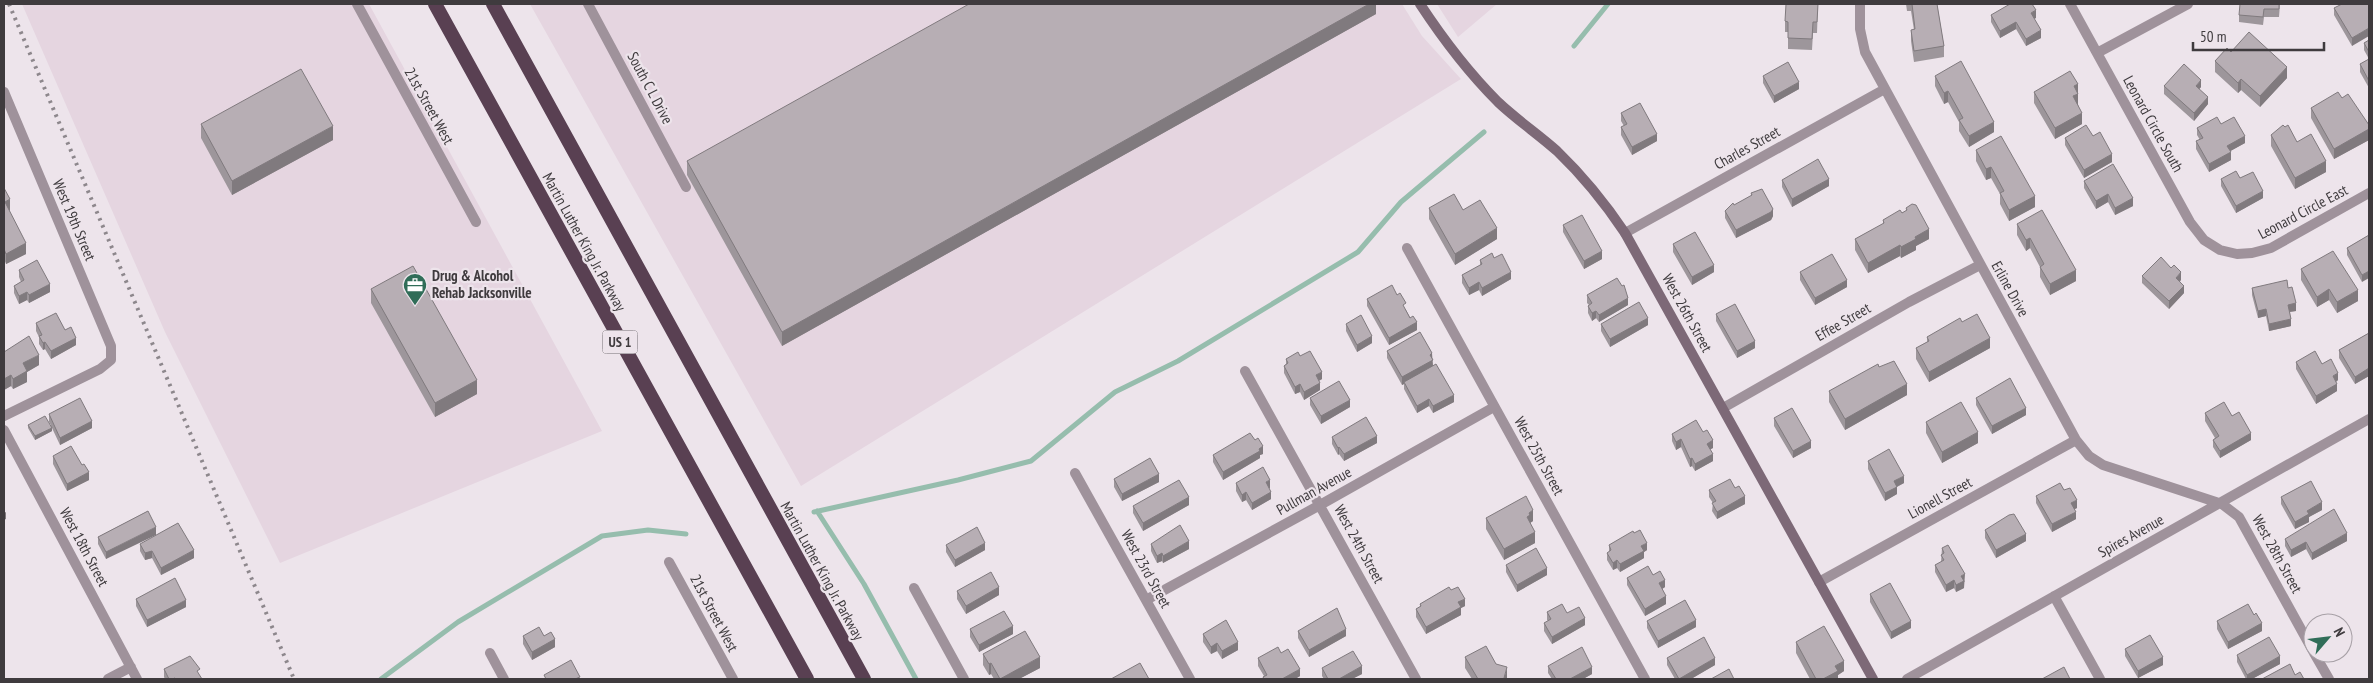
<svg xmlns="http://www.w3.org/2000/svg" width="2373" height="683" font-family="'PT Sans Narrow',sans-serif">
<rect width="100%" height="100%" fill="#ede4eb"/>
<path fill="#e5d5e0" d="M22,4h347l233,427 -322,132 -115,-231z
M530,4h872l20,32 39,43 -660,407z
M1437,4h60l-39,33z"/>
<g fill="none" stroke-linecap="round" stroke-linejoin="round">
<path stroke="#96bdad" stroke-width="5" d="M1574,46l34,-42
M817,511l47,73 52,95
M814,512l144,-32 73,-19 84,-69 63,-31 180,-109 43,-50 83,-70
M381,679l77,-57 144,-86 46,-6 38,4"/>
<path stroke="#9f929b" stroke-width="10" d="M357,4l119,218
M588,4l98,183
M1860,4v25l5,23 211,388 13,16 14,9 119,39 17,13 74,134
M2070,4l120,218 14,18 16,10 17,4 15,-1 19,-5 98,-55
M2097,53l91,-49
M4,92l107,254v14l-11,9 -96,47
M1625,233l258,-143
M1407,248l238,431
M1245,371l171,308
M1723,408l186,-106 71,-37
M4,430l133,249
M1075,473l115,206
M669,562l64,117
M1819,582l257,-142
M914,588l50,91
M2054,596l46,83
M1146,600l174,-95 174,-98
M490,653l14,26
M2314,653l15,26
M108,679l23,-12
M1907,679l462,-260"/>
<path stroke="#7d6977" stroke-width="10" d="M1420,4c23,35 48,68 78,98 19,18 40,32 59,49 26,25 48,52 68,82l248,446"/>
<path stroke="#594052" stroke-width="14" d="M435,4l372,675
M493,4l371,675"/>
<path stroke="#8d878c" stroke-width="4" stroke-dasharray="2.5 5" stroke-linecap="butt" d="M9,4l285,675"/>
</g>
<path fill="#9d969b" d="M1376,4v10l-594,332 -95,-171v-14z
M1818,4l-1,29h-4l-1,17 -24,-1v-17h-3v-11z
M1906,4h31l7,42v11l-30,5 -3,-21v-11h3l-3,-19h-4z
M2280,4l-1,13h-15l-1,8 -24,-3v-7z
M2369,4l-17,42 -18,-31v-7z
M1991,15l45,3 -2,1 7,19 -15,8 -10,-17 -16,9 -9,-16z
M2369,40v48l-9,-16v-8l9,-5 -5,-9v-7z
M2231,52l56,26 -27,29 -19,-17 -3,3 -23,-21v-11z
M1763,76l36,13 -25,14 -11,-20z
M1935,76l59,56 -25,15 -10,-16v-9l-11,-20 -4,2 -9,-18z
M2078,84v20l4,20 -27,15 -21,-36v-11z
M2164,86l37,1 -2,2 9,15 -14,17 -30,-27z
M2311,108l58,17v15l-35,19 -23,-41z
M1621,113l36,28 -25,14 -11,-20v-8l3,-1 -3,-5z
M201,124l132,16 -101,55 -31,-57z
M2221,124l24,19 -15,8 1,9 -22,12 -13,-23v-8l4,-1 -3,-5v-7z
M2285,127l12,15 29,30 -31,17 -24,-43v-11z
M2093,136l19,26 -28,16 -19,-33v-7z
M1976,150l59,57 -26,14 -9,-17v-10l-9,-16 -5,2 -10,-19z
M2221,179l42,19 -27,15 -15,-27z
M1782,180l47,6 -37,21 -10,-20z
M2084,181l49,25 -18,9 -7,-13 -12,7 -12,-21z
M4,188l6,22h-1l17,44 -20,10 -2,-5z
M1751,193l22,23 -2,4 -35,18 -11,-20v-7l26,-15z
M1429,208l68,31 -42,26 -26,-46z
M1906,208l23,31 -13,7v4l-15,8 -1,-2 -32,17 -13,-23v-11l28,-15v-4l23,-9z
M2017,224l59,57 -26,14 -10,-18v-10l-10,-19 -4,3 -9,-16z
M1563,225l39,34 -18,10 -21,-37z
M2369,235l-7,47 -15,-27v-7z
M1673,244l41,28 -22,13 -19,-33z
M1494,258l17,21 -29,17 -3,-6 -10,5 -7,-12v-8l18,-9v-6z
M2301,269l57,32 -21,12 -8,-13 -12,7 -16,-27z
M19,270l31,22 -21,11 -2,-3 -8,4 -5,-11v-7l7,-4 -2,-5z
M1800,272l47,15 -32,18 -15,-25z
M2142,276l39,4 -1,1 4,12 -15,16 -27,-26z
M2252,288h36l8,23 -6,1 1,14 -22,5 -3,-15 -8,2 -6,-23z
M371,289l106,105 -42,23 -64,-114z
M1587,295l41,10 -29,17 -3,-4 -4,3 -4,-8v-7l1,-1 -2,-2z
M1367,299l39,11 11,20 -28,15 -22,-39z
M1716,314l39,34 -18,10 -21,-37z
M1962,322l28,26 -61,34 -13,-23v-11l11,-6v-5z
M36,323l29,7 11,15 -25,14 -6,-10 -2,1 -4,-6v-7l-3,-6z
M1346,324l26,19 -15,9 -11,-21z
M1601,324l47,1 -38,22 -9,-16z
M2369,333v43l-14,8 -16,-26v-8z
M4,347v4l35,14 -12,7v10l-14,7 -2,-3 -7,4z
M1387,351l45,8 1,7 21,36 -21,11 -4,-7 -12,7 -13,-24v-5l-2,1 -15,-27z
M1300,356l22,23 -3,2 1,9 -16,10 -4,-8 -5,2 -11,-21v-7l2,-2v-5z
M2296,362l26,2 16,16 -2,2 1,9 -21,13 -20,-35z
M1879,367l28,28 -62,35 -16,-28v-11z
M1310,398l40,9 -29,17 -11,-19z
M1976,398l50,17 -34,19 -16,-29z
M2205,413l27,3 19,24 -31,18 -7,-11v-7l2,-2 -10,-17z
M49,414l43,14 -32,17 -8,-17v3l-17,9 -7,-12v-3h23l-2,-3z
M1774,418l37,30 -18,10 -19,-32z
M1926,422l52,21 -36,20 -16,-30z
M1703,432l10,16 -3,1 3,12 -18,10 -3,-5 -2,1 -9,-20 -5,3 -4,-9v-7z
M1332,437l45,6 -33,18 -5,-7 -1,1 -6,-11z
M1263,454l-3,1v3l-37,22 -10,-18v-7z
M53,456l36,24 -22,11 -14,-27z
M1868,461l36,22 -7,4v7l-12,7 -17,-32z
M1114,479l45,3 -37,19 -8,-14z
M1236,483l34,5h-1l2,11 -19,11 -6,-10 -4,2 -6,-11z
M1735,488l10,16 -28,15 -5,-8 1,-8 -4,-6v-7z
M2064,490l13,18 -3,1 2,10 -24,13 -16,-29v-7z
M2281,497l41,13 -13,7v5l-14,7 -14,-25z
M1189,505l-46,26 -10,-18v-7z
M148,511l-42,48 -8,-15v-7z
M1486,518l47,3 -3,2v1l5,19 -31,17 -18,-31z
M1985,530l41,11 -30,17 -11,-20z
M1634,533l13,17 -3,2v6l-24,14 -3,-4 -4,2 -6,-10v-7l2,-1v-7z
M2285,539l62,2 -35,19 -6,-11 -15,8 -6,-11z
M140,544l54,14 -33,17 -9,-17 -7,2 -5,-9z
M1151,544l38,5 -26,14 -1,-2 -5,2 -6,-12z
M946,545l39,5 -30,17 -9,-15z
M1942,548l23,34h-1v6l-8,4 -2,-4 -8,4 -11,-20v-7l6,-3z
M1506,565l41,10 -30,17 -11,-20z
M1653,575l12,12 -3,2 4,15 -21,12 -18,-31v-7z
M1451,590l14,16 -4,2v7l-35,19 -10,-17v-8l4,-2v-3z
M957,591l42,4 -33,19 -9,-15z
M1870,594l41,34 -20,11 -21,-37z
M136,599l50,8 -39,20 -11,-21z
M1547,612l20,1 18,12 -33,19 -8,-13v-8l4,-2 -1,-1z
M2254,615l8,16 -34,18 -11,-20v-8z
M1647,621l49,6 -38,21 -11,-20z
M970,629l43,5 -34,18 -9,-15z
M1298,631l48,5 -37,21 -11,-19z
M1203,634l35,16 -16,9 -5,-8 -6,3 -8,-12z
M523,636h21l11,11 -23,13 -9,-16z
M1796,642l48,29 -6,4v4h-28l-14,-26z
M2125,649l38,16 -25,13 -13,-22z
M1281,653l19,23 -5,3h-32v-2l1,-1 -6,-10v-8z
M983,654l57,14 -21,11h-25l-3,-5 -2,1 -6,-10z
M2237,655l43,9 -28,15h-6l-9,-17z
M1465,657l31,7 11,14 -1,1h-34l-7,-11z
M1667,658l48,7 -24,14h-16l-8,-14z
M1548,666l44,8 -9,5h-31l-4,-6z
M1322,668l40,6 -10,5h-28l-2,-3z
M164,669l38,10h-37l-1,-2z"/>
<path fill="#807a7e" d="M1369,4h7v10l-594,332v-14z
M2036,10v8l-5,2v-7z
M2016,22v7l-16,9v-7z
M2369,28v8l-17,10v-8z
M2041,30v8l-15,8v-7z
M2287,67v11l-27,29v-11z
M2241,79v11l-3,3v-10z
M2201,80v7l-5,6v-7z
M1799,82v7l-25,14v-7z
M2078,84v20l-5,3 1,-21z
M1948,91v11l-4,2v-11z
M2208,97v7l-14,17v-8z
M2082,113v11l-27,15v-11z
M1994,122v10l-25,15v-11z
M333,126v14l-101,55v-14z
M2369,129v11l-35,19v-10z
M1657,134v7l-25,14v-8z
M2245,136v7l-18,10v-7z
M2231,152v8l-22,12v-8z
M2112,154v8l-28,16v-8z
M2326,161v11l-31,17v-11z
M1991,167v11l-5,2v-11z
M1829,179v7l-37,21v-8z
M2263,191v7l-27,15v-7z
M2108,194v8l-12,7v-8z
M2035,196v11l-26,14v-11z
M2133,198v8l-18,9v-7z
M10,199v11l-5,2v-10z
M1773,209v7l-2,4 -35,18v-8z
M1497,228v11l-42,26v-11z
M1929,229v10l-13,7v4l-15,8v-11l14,-10z
M2030,238v10l-4,3v-11z
M26,243v11l-20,10v-10z
M1900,245v11l-32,17v-10z
M1602,251v8l-18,10v-8z
M1714,265v7l-22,13v-8z
M2076,270v11l-26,14v-11z
M2369,271v7l-7,4v-7z
M1511,272v7l-29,17v-8z
M2181,272v8l-5,5v-7z
M1847,280v7l-32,18v-7z
M1479,282v8l-10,5v-7z
M50,284v8l-21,11v-8z
M2184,286v7l-15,16v-8z
M2329,289v11l-12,7v-10z
M2358,290v11l-21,12v-11z
M27,292v8l-8,4v-8z
M1628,298v7l-29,17v-7z
M2296,303v8l-8,1v-7z
M2266,309v7l-8,2v-7z
M1596,311v7l-4,3v-8z
M1648,318v7l-38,22v-8z
M2291,319v7l-22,5v-7z
M1417,322v8l-28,15v-7z
M1372,336v7l-15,9v-7z
M76,338v7l-25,14v-8z
M1990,338v10l-61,34v-10z
M1755,341v7l-18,10v-7z
M45,342v7l-2,1v-7z
M1432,353l1,14 -29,15v2l-2,1v-8z
M39,355v10l-12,7v10l-14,7v-10l10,-16z
M2369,368v8l-14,8v-7z
M1322,372v7l-6,3v-7z
M2338,373v7l-5,4v-8z
M11,375v11l-7,4v-11z
M477,380v14l-42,23v-14z
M1320,383v7l-16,10v-8z
M1300,384v8l-5,2v-7z
M1907,384v11l-62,35v-11z
M2337,384v7l-21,13v-8z
M1454,395v7l-21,11v-7z
M1429,399v7l-12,7v-7z
M1350,400v7l-29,17v-8z
M2026,408v7l-34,19v-8z
M92,421v7l-32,17v-7z
M52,428v3l-17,9v-4z
M1978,432v11l-36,20v-11z
M2251,433v7l-31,18v-7z
M1377,436v7l-33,18v-7z
M1681,439v8l-5,3v-8z
M1713,440v8l-6,3v-7z
M1811,441v7l-18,10v-7z
M1263,446v8l-3,1v3l-37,22v-8z
M1339,447v7l-1,1v-7z
M1713,454v7l-18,10v-7z
M1692,458v8l-2,1v-8z
M89,472v8l-22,11v-7z
M1159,474v8l-37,19v-7z
M1904,476v7l-10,5v-7z
M1270,480v8l-4,2v-8z
M1897,487v7l-12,7v-8z
M1246,492v8l-4,2v-7z
M1271,492v7l-19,11v-7z
M1745,496v8l-28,15v-7z
M1189,497v8l-46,26v-8z
M2077,500v8l-6,3v-8z
M2322,502v8l-13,7v5l-14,7v-7l12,-11z
M1533,510v11l-3,2v3l-3,-9 2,-4z
M6,512v7l-2,1v6v-13z
M2076,512v7l-24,13v-8z
M156,527v8l-50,24v-7z
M1535,532v11l-31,17v-11z
M2347,533v8l-35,19v-7z
M2026,534v7l-30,17v-8z
M1189,541v8l-26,14v-7z
M2306,542v7l-15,8v-7z
M985,543v7l-30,17v-7z
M1647,543v7l-3,2v6l-24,14v-8l21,-18z
M194,550v8l-33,17v-7z
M152,551v7l-7,2v-7z
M1162,553v8l-5,2v-7z
M1617,560v8l-4,2v-7z
M1547,568v7l-30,17v-7z
M1965,574l-1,14 -8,4v-7l5,-9z
M1665,580v7l-6,4v-8z
M1954,580v8l-8,4v-7z
M999,587v8l-33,19v-8z
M1666,596v8l-21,12v-7z
M1465,599v7l-4,2v7l-35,19v-7l32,-25z
M186,600v7l-39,20v-7z
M1585,618v7l-33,19v-7z
M1696,620v7l-38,21v-7z
M1911,621v7l-20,11v-7z
M2262,623v8l-34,18v-7z
M1013,626v8l-34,18v-7z
M1346,629v7l-37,21v-7z
M555,639v8l-23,13v-8z
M1238,642v8l-16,9v-8z
M1217,643v8l-6,3v-7z
M2280,656v8l-28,15h-5v-4z
M1040,657v11l-21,11h-19z
M2163,657v8l-25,13v-7z
M1715,658v7l-24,14h-12z
M1844,661v10l-6,4v4h-15l12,-13z
M991,663v11l-2,1v-11z
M1362,666v8l-10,5h-13z
M1507,667v11l-1,1h-2z
M1592,667v7l-9,5h-13z
M1300,669v7l-5,3h-13z"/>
<path fill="#b7aeb4" stroke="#807a7e" d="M969,4h400l-587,328 -95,-171z
M1786,4h32l-1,18h-4l-1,17 -24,-1v-16l-3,-1z
M1912,4h25l7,42 -30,5 -3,-21 4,-1z
M2010,4h22l4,6 -5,3 10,17 -15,9 -10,-17 -16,9 -9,-16z
M2240,4h39v5h-15l-1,8 -24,-2z
M2342,4h27v24l-17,10 -18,-30z
M2249,32l38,35 -27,29 -19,-17 -3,4 -23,-22 12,-13 4,4z
M2369,40v12l-5,-9z
M2369,59v22l-9,-17z
M1961,61l33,61 -25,14 -10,-16 4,-2 -15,-27 -4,2 -9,-17z
M1788,62l11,20 -25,14 -11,-20z
M2184,64l17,16 -5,6 12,11 -14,16 -30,-27z
M301,69l32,57 -101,55 -31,-57z
M2070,71l8,13 -4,2 4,8 -5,2 9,17 -27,15 -21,-36z
M2338,92l4,6 6,-4 21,31v4l-35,20 -23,-41z
M1640,103l17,31 -25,13 -11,-20 6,-3 -6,-11z
M2217,117l4,7 13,-7 11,19 -18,10 4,6 -22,12 -13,-23 7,-3 -6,-10z
M2086,125l7,11 7,-4 12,22 -28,16 -19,-32z
M2283,125l2,2 3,-2 9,17 14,-8 15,27 -31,17 -24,-43z
M2001,136l34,60 -26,14 -9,-17 4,-2 -13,-24 -5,2 -10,-19z
M1818,159l11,20 -37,20 -10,-19z
M2113,164l20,34 -18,10 -7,-14 -12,7 -12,-20z
M2236,171l4,7 13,-6 10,19 -27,15 -15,-27z
M4,188l6,11 -5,3 21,41 -20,11 -2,-5z
M1762,189l11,20 -2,3 -35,18 -11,-19 8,-8 1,2 18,-10 -1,-2z
M1454,194l9,16 17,-10 17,28 -42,26 -26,-46z
M1912,204l4,1 13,24 -14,8 1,2 -15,8 -1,-2 -32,18 -13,-24 29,-16 -1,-3 17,-10 2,3 5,-3 -1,-2z
M2042,210l34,60 -26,14 -10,-17 4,-3 -14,-26 -4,2 -9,-16z
M1582,215l20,36 -18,10 -21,-36z
M1695,232l19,33 -22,12 -19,-33z
M2369,235v36l-7,4 -15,-27z
M2333,251l25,39 -21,12 -8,-13 -12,8 -16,-28z
M1492,253l2,5 8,-4 9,18 -29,16 -3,-6 -10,6 -7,-13 20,-11 -2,-4z
M1832,254l15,26 -32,18 -15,-26z
M2161,257l10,11 3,-3 7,7 -5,6 8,8 -15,15 -27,-25z
M37,260l13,24 -21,11 -2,-3 -8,4 -5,-10 10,-6 -5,-10z
M413,266l64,114 -42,23 -64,-114z
M1617,278l5,8 2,-1 4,13 -29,17 -3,-4 -4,2 -4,-7 4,-3 -5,-8z
M2287,280l1,8 4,-1 4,16 -8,2 3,14 -22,5 -3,-15 -8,2 -6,-23z
M1392,285l5,10 3,-2 6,10 -3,2 7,13 3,-2 4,6 -28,16 -22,-39z
M1639,302l9,16 -38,21 -9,-15z
M1735,304l20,37 -18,10 -21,-37z
M56,313l9,17 6,-3 5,11 -25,13 -6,-9 -2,1 -4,-7 3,-1 -6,-12z
M1977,314l13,24 -61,34 -13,-24 13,-7 -2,-4 33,-19 2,4z
M1361,315l11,21 -15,9 -11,-21z
M1420,332l12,21 -2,2 3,5 -31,17 -15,-26z
M2369,333v35l-14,9 -16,-27z
M29,336l10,19 -16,8 4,8 -14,8 -2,-4 -7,4v-27z
M1310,351l12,21 -6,3 4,8 -16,9 -4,-8 -5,3 -11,-21 4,-3 -2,-4 12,-7 2,4z
M2315,351l7,13 9,-5 7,14 -5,3 4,8 -21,12 -20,-34z
M1894,361l13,23 -62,35 -16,-28 49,-27 1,3z
M1436,364l18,31 -21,11 -4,-7 -12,7 -13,-24z
M2010,378l16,30 -34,18 -16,-28z
M1339,381l11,19 -29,16 -11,-18z
M80,398l12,23 -32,17 -11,-24z
M1961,402l17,30 -36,20 -16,-30z
M2224,402l8,14 7,-4 12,21 -31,18 -7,-11 6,-4 -14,-23z
M1792,408l19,33 -18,10 -19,-33z
M45,416l7,12 -17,8 -7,-11z
M1366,417l11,19 -33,18 -5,-7 -1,1 -6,-11z
M1696,420l7,12 4,-2 6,10 -6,4 6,10 -18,10 -3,-6 -2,1 -9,-20 -5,3 -4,-8z
M1250,433l5,7 3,-2 5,8 -4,3 1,2 -37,21 -10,-17z
M71,446l11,19 2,-1 5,8 -22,12 -14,-28z
M1889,449l15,27 -10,5 3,6 -12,6 -17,-32z
M1150,458l9,16 -37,20 -8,-15z
M1263,467l7,13 -4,2 5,10 -19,11 -6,-11 -4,3 -6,-12z
M1730,479l5,9 4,-2 6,10 -28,16 -5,-9 4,-2 -7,-11z
M1179,480l10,17 -46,26 -10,-17z
M2311,481l11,21 -15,9 2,3 -14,8 -14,-25z
M2060,483l4,7 6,-2 7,12 -6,3 5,9 -24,12 -16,-28z
M1526,496l7,14 -4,3 1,2 -3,2 8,15 -31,17 -18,-31z
M2334,509l13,24 -35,20 -6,-11 -15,8 -6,-11z
M148,511l8,16 -50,25 -8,-15z
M2014,514l12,20 -30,16 -11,-20 24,-15z
M178,523l16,27 -33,18 -9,-17 -7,2 -5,-9z
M1180,525l9,16 -26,15 -1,-3 -5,3 -6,-12z
M977,527l8,16 -30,17 -9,-15z
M1640,530l7,13 -6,3 3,5 -24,13 -3,-4 -4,3 -6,-10 4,-3 -2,-5 24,-14 1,2z
M1948,545l17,29 -4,2 3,5 -8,4 -2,-5 -8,5 -11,-20 9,-5 -3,-5 3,-2 -2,-5z
M1536,548l11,20 -30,17 -11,-20z
M1648,566l5,9 7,-4 5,9 -6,3 7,13 -21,13 -18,-31z
M991,572l8,15 -33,19 -9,-15z
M175,578l11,22 -39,20 -11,-21z
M1890,583l21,38 -20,11 -21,-38z
M1449,587l2,3 7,-3 7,12 -7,3 3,5 -35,20 -10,-18 5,-3 -1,-2z
M1685,600l11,20 -38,21 -11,-20z
M1562,604l5,9 12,-6 6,11 -33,19 -8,-14 7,-4 -4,-7z
M2248,604l6,11 2,-2 6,10 -34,19 -11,-21z
M1337,608l9,21 -37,21 -11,-19z
M1004,611l9,15 -34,19 -9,-16z
M1226,620l12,22 -16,9 -5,-8 -6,4 -8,-13z
M1824,626l20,35 -9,5 3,5 -15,8h-7l-20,-37z
M539,627l5,9 7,-4 4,7 -23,13 -9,-16z
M1025,631l15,26 -40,22 -9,-16 -2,1 -6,-10z
M2150,635l13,22 -25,14 -13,-22z
M1704,637l11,21 -36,21 -12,-21z
M2269,637l11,19 -33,19 -10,-20z
M1486,646l10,18 11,3 -3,11 1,1h-27l-13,-22z
M1278,647l3,6 7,-4 12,20 -18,10h-18l-1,-2 4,-2 -9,-17z
M1582,647l10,20 -22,12h-14l-8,-13z
M1353,651l9,15 -23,13h-11l-6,-11z
M190,656l10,13 -3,2 5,8h-26l-1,-1 -3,1h-3l-5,-10z
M571,660l9,17 -5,2h-29l-2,-4z
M1140,663l9,16h-38z
M2290,664l5,11 5,-3 4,7h-42z
M2064,667l6,12h-28z
M1729,669l5,10h-23z"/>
<defs>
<g id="office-pin" transform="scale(1.25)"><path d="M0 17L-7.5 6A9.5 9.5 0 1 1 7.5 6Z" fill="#306d58" stroke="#ede4eb"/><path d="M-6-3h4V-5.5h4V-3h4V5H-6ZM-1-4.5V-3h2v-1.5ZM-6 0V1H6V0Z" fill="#fff"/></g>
</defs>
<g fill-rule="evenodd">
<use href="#office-pin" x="415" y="285"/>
</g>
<g text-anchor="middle" stroke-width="4.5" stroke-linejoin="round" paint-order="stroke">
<rect fill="#ede4eb" stroke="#736e72" stroke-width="1" x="602.5" y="330.5" width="35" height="23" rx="4"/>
<g font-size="14" font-weight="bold" fill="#3f3b3e">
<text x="620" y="347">US 1</text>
</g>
<g font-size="15" fill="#3f3b3e" stroke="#ede4eb">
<text transform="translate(650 88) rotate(62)" y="5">South C L Drive</text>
<text transform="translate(429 106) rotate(61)" y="5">21st Street West</text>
<text transform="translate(2153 124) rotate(61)" y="5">Leonard Circle South</text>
<text transform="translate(1747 148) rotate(-29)" y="5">Charles Street</text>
<text transform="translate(2303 212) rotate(-28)" y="5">Leonard Circle East</text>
<text transform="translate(74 220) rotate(67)" y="5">West 19th Street</text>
<text transform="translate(584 242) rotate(61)" y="5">Martin Luther King Jr. Parkway</text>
<text transform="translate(2010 289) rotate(61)" y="5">Erline Drive</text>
<text transform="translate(1687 313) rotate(61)" y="5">West 26th Street</text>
<text transform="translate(1843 322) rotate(-30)" y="5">Effee Street</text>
<text transform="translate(1539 456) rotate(61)" y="5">West 25th Street</text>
<text transform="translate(1314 491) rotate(-29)" y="5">Pullman Avenue</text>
<text transform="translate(1940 498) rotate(-29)" y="5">Lionell Street</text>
<text transform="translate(2131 536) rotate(-29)" y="5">Spires Avenue</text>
<text transform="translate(1359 544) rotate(61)" y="5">West 24th Street</text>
<text transform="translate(84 547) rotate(62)" y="5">West 18th Street</text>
<text transform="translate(2277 554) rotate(61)" y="5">West 28th Street</text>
<text transform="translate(1146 569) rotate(61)" y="5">West 23rd Street</text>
<text transform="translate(822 571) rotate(61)" y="5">Martin Luther King Jr. Parkway</text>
<text transform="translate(714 613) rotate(62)" y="5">21st Street West</text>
</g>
<g font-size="15" font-weight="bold" fill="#3f3b3e" stroke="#ede4eb" text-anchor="start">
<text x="432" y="281">Drug &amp; Alcohol<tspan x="432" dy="17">Rehab Jacksonville</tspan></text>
</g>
</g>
<rect width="2373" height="683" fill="none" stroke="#3f3b3e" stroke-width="10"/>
<g transform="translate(2328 638) rotate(62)"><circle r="24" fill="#ede4eb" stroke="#a7a0a6"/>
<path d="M0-4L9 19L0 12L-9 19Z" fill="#306d58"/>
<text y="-8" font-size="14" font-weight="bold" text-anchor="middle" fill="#3f3b3e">N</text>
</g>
<path d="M2193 42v8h131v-8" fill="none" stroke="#3f3b3e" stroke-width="2.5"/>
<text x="2200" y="42" font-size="15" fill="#3f3b3e" stroke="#ede4eb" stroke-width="4" paint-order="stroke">50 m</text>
</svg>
